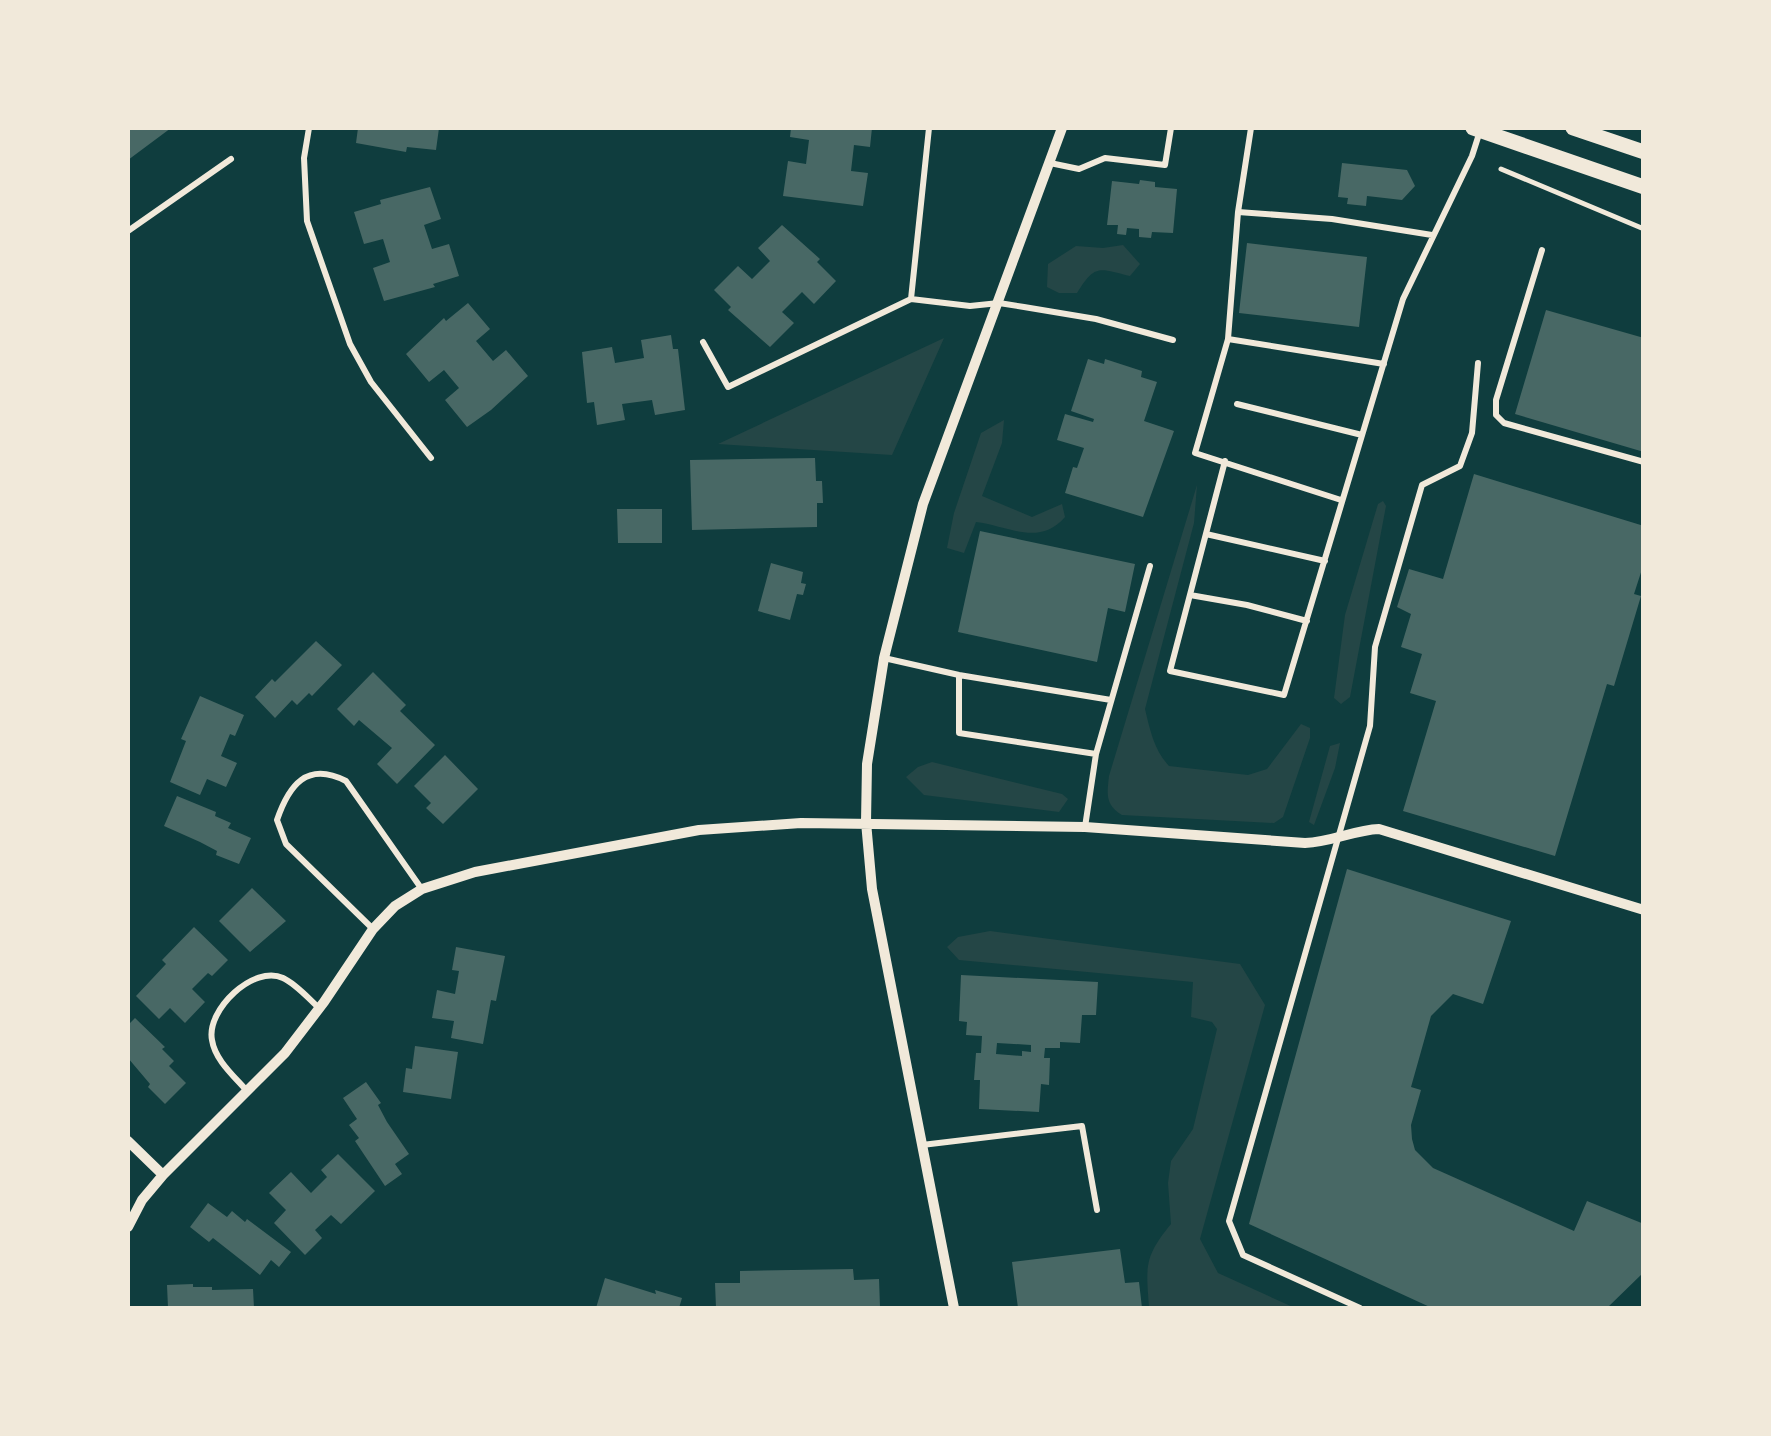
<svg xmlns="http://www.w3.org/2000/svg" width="1771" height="1436" font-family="'PT Sans',sans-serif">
<rect width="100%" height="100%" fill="#0f3d3e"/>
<path fill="#244646" d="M1123,245l17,19 -10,12c-32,-8 -35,-12 -53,17h-18l-12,-6 1,-23 28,-18 27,2z
M944,338l-52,117 -174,-11z
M1004,420l-2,23 -20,53 50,21 30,-13 3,13c-26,30 -56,9 -89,5l-12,31 -17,-5 7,-35 27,-80z
M1197,485l-3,38 -49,186c5,21 9,41 24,57l79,9 19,-6 34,-45 9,4v10l-27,79 -9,6 -152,-8c-17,-10 -15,-21 -13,-39z
M1383,501l3,5 -36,191 -9,7 -7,-6 11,-83 33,-111z
M1340,743l-5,25 -21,57 -5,-3 21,-76z
M932,762l130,32 6,5 -9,13 -135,-17 -18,-18 12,-10z
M990,931l250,33 25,41 -65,234 18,34 77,35 -146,-1c-3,-41 -5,-50 22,-83l-3,-41 3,-22 22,-32 24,-100 -5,-7 -21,-5 2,-35 -234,-22 -12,-13 11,-10z"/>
<path fill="#486865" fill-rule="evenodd" d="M128,128h43l-43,32z
M358,128h81l-3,22 -29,-3 -1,5 -50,-9z
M791,128h81l-2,19 -16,-2 -3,26 17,2 -5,33 -80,-10 5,-35 18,3 3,-24 -19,-3z
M1342,163l65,7 8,16 -13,14 -35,-4 -1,10 -19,-2 1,-6 -10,-1z
M1140,180l15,2v5l22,2 -4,44 -21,-1 -1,6 -12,-1v-8l-12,-1 -1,7 -9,-1 1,-9h-11l5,-44 27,3z
M430,187l11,32 -17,6 8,24 17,-5 10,32 -26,8 2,3 -51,14 -11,-33 17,-6 -7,-23 -19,5 -10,-32 27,-8 -1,-4z
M782,225l38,34 -3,3 19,19 -22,23 -12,-12 -20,20 12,11 -24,24 -42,-37 3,-3 -17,-17 24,-24 14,13 18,-18 -12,-13z
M1247,243l120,14 -8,70 -120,-14z
M468,303l22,26 -14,12 17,20 13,-11 22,26 -37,34 -24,17 -22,-27 14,-12 -15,-18 -15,12 -23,-28 38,-36 2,3z
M1546,310l98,28v114l-129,-38z
M671,335l2,14h5l7,61 -30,5 -3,-15 -30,4 3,16 -28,5 -3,-23 -7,1 -5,-51 30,-5 3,16 29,-5 -3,-18z
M1088,359l16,5 1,-5 37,12 -1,6 16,5 -13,39 30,10 -31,86 -78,-24 8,-26 4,1 7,-20 -27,-8 8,-26 28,8 1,-3 -23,-8z
M815,458l1,23h6l1,22h-6v24l-125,3 -2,-70z
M1474,474l170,52v37l-10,31 7,2 -27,90 -7,-2 -52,172 -152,-45 33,-110 -26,-8 12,-39 -21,-7 10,-33 -14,-7 12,-38 34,10z
M617,509h45v34h-44z
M980,531l155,33 -10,48 -17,-4 -11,54 -139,-30z
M771,563l32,9 -2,11 5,1 -3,11 -6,-1 -7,26 -32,-9z
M316,641l26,24 -30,31 -3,-3 -12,12 -5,-5 -17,18 -20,-21 17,-18 3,3z
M373,672l33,33 -6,6 35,34 -38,39 -20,-20 15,-16 -33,-28 -5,6 -17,-17z
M200,696l44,19 -9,21 -5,-2 -9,22 16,7 -11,24 -19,-8 -7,16 -30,-13 16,-41 -5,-2z
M445,755l33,34 -35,35 -17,-16 5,-5 -17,-17z
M177,796l39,16 -1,4 16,7 -3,5 23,10 -12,26 -23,-9 1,-4 -17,-9 -36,-16z
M1347,869l164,52 -28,83 -30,-10 -22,22 -20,71 10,3 -10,35 1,14 3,11 18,18 141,63 13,-30 57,23v48l-37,36h-175l-183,-84z
M252,888l34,33 -36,31 -31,-31z
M194,927l34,33 -16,16 -4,-3 -16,16 13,13 -20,21 -15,-15 -11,11 -23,-23 30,-32 -4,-4z
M456,947l49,9 -9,45 -5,-1 -8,44 -32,-6 3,-17 -22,-3 5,-28 18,4 4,-23 -7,-1z
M961,975l137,7 -2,33h-14l-2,28 -20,-1v6h-15l-1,10h6l-1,27 -8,-1 -2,28 -60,-3 1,-29h-6l2,-27h5l1,-17 -16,-1 1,-13 -8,-1zM997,1043l34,2v7l-9,-1v5l-26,-2z
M135,1018l30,29 -3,2 12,12 -5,5 17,17 -21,21 -17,-17 2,-3 -22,-26v-33z
M415,1046l43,6 -7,47 -48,-7 3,-24 6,1z
M366,1082l15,21 -3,2 9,17 22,32 -14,10 7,10 -17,12 -30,-45 4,-3 -10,-13 8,-6 -14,-21z
M338,1154l37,37 -34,33 -10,-9 -16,15 7,8 -17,17 -31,-32 12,-13 -17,-17 22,-21 20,21 16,-16 -6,-7z
M208,1203l19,14 5,-6 13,11 2,-3 44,33 -12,15 -8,-7 -11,15 -47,-37 -4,4 -19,-15z
M1120,1249l5,34 14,-1 3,26h-124l-6,-46z
M853,1269l1,11 25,-1 1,28 -164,1 -1,-25h25v-12z
M605,1278l51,16 -1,-4 27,8 -3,10h-83z
M193,1284v3h19v3l41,-1 1,19h-86l-1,-23z"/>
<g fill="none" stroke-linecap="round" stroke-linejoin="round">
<path stroke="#f1e9da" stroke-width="5" d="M1501,169l143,60"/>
<path stroke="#f1e9da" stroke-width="6" d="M309,128l-5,30 3,63 43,123 21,38 60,76
M1251,128l-13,84 94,7 100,16
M1050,163l29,6 26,-11 60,7 6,-37
M1238,212l-10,127 156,25
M128,231l103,-72
M1542,250l-46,150v15l8,8 140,39
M911,299l18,-171
M1228,339l-33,114 146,47
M703,342l25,45 183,-88 59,7 29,-3 25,4 72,12 77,21
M1237,404l125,31
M1225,461l-55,210 114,24 119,-396 69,-143 8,-25
M1206,534l119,27
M1190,595l57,10 60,16
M884,658l75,17 152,25
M959,675v58l137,21
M1085,827l11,-73 54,-188
M373,929l-87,-85 -9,-24c12,-35 30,-59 69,-39l75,107
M247,1091c-13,-15 -32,-31 -35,-51 -6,-30 42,-76 71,-62 13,6 25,20 36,30
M922,1145l160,-19 15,84
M1360,1308l-117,-53 -14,-34 141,-495 5,-79 47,-162 38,-19 12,-33 6,-70"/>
<path stroke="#f1e9da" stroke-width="10" d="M128,1141l35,34
M128,1227l14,-27 21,-25 122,-122 39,-51 49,-73 22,-23 27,-17 53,-17 224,-42 102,-7 284,4 220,16c27,-1 49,-13 74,-14l265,81
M954,1308l-82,-419 -6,-67 1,-58 17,-106 39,-154 139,-376"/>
<path stroke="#f1e9da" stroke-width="15" d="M1473,128l171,59
M1573,128l71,24"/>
</g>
<rect width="1771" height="1436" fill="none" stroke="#f1e9da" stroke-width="260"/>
</svg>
